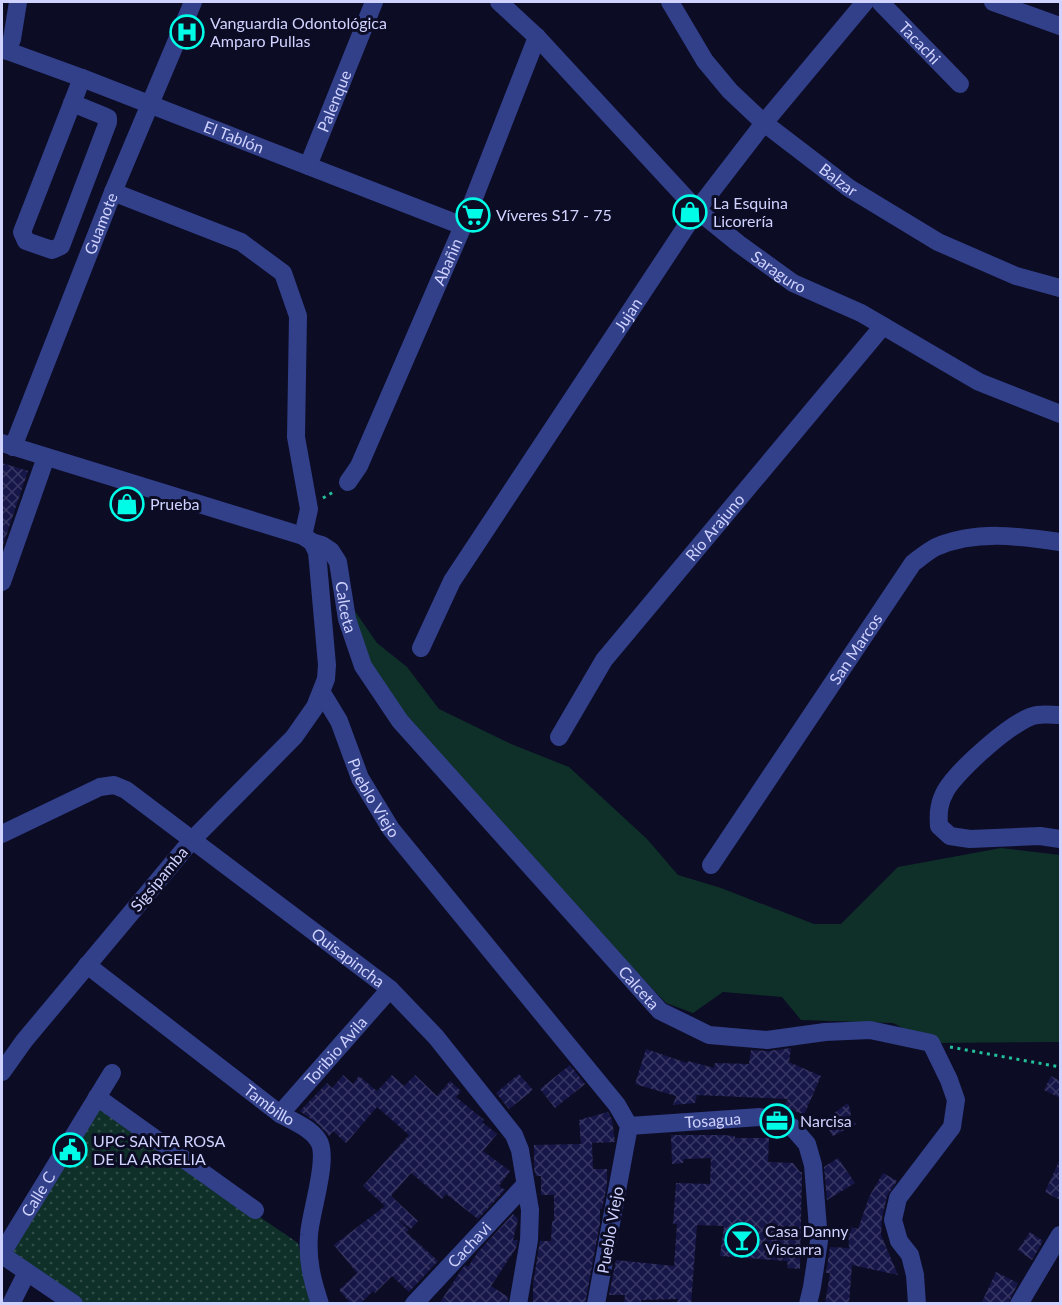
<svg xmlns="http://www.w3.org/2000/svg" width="1062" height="1305" font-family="Lato,sans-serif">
<defs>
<pattern id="park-dots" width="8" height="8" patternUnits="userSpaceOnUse" patternTransform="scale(1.5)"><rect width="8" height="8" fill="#0f3029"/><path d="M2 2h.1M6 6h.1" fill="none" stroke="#314d49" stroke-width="1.8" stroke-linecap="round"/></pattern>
<pattern id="building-cross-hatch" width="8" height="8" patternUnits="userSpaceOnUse" patternTransform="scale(1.5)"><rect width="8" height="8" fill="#171648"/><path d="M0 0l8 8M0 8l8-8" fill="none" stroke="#383763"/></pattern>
</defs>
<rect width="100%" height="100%" fill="#0c0c25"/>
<path fill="#0f3029" d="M352,607l25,36 30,24 32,42 72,35 58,23 78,72 31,36 43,13 93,36h27l57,-57 103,-19 59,7v187l-129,1 -38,-20 -92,-3 -19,-23 -59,-5 -30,21 -27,-10 -245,-258 -54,-77z"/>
<path fill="url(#park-dots)" d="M98,1107l200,136 13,60h-228l-76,-50z"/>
<path fill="url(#building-cross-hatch)" d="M2,463l26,8 -26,77z
M791,1048l-2,14 32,14 -17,39 -20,-9 4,-7 -91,-4 -2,8 -22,2 3,-9 -41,-12 11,-35 41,14 1,-2 26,7 1,-5 34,1 2,-14 17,1z
M570,1065l15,19 -30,24 -15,-19z
M519,1074l14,16 -24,19 -13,-16z
M343,1075l10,9 6,-8 18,15 15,-16 12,11 11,-11 22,21 13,-15 11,10 -5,6 28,23 -2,2 15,12 -14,17 27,20 -11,15 6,4 -27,29 -32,-25 -4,5 -31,-26 -20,23 27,25 -7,8 -16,-12 14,13 -3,2 32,29 -29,31 -17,-16 -17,17 -2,-2 -13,13h-9l-12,-14 18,-17 -23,-28 51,-39 -22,-20 46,-51 -32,-28 -31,36 -13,-12 -4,5 -11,-12 -18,-13 27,-28 5,5z
M1051,1076l9,5v17l-16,-8z
M848,1103l3,10 -1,4 6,7 -23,12 -10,-15z
M608,1112l4,8 3,22 -23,1 1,26h14v16l-5,24h-2v14l-15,81h-52v-20l7,-43h11l1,-20h2v-26h-13v-19h-5l-2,-7v-24l47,-1 -2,-24z
M671,1135h51l13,1v2h34l-1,24 25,1 7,9h2l-2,97 -12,-1 -1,-7 -67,-5 4,-30 -27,-1 -6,79h-14l1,-5 -37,1v4h-17l1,-9h-16l7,-35 58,6 3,-42h-4l3,-41 34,1 1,-26 -27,1 -1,4 -11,1z
M838,1158l17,25 -28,17 -3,-33z
M1060,1159v41l-15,-8z
M883,1173l14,8 -10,15 -5,22 -1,17 17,40 -46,-10 -3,39h-24l5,-31h-4l4,-26 19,1 -1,-22 10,3 11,-32z
M513,1214l5,5 -5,21h5l-2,8 -25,38 17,11 -1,7h-68l21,-32 5,-7 3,2 10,-15z
M1030,1232l13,9 -11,19 -14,-10z
M996,1272l22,11 -10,21h-27z"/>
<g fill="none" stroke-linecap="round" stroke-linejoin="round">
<path stroke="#22c19b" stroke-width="3" stroke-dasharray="3 4.5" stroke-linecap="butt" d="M323,498l12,-7
M950,1047l110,20"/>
<g stroke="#323f89" stroke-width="18">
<path id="s1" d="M499,2l38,35 160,173 42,34 54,39 68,30 118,69 81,32"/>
<path id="s2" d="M670,2l35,59 25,30 34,32 85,65 89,54 78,34 44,12"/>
<path id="s3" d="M880,2l80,82"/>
<path d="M993,2l67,24"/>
<path id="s4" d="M2,49l80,29 381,148"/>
<path d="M7,51l5,-12 6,-37"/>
<path d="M72,103l32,13 4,2v4l-47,124 -9,4 -26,-9 -4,-9 60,-154"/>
<path id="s5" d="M308,166l66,-164"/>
<path d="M113,192l128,50 42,31 15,43 -2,121 13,72 -6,27"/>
<path d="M2,443l301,93 9,6 5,10 10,113 -1,14 -11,28 -21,30 -102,103 -168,201 -22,31"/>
<path id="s6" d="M13,447l100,-255 80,-190"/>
<path id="s7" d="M348,482l11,-16 104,-240 74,-189"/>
<path id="s8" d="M312,542l10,3 9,6 7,11 9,57 16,47 37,55 260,290 49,24 58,5 58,-8 45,-2 61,13 18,37 7,20 -4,27 -54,71 -5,22 6,21 11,14 5,20 2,29"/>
<path d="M2,582l44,-125"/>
<path id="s9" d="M421,648l31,-67 245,-371 67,-87 101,-121"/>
<path id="s10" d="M322,693l17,28 21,57 31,51 226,276 12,21 -33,178"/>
<path d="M1060,715c-7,0 -15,-1 -23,0 -22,3 -79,55 -91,75 -7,12 -8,22 -7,36l11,10 20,3 70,-3 20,3"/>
<path id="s11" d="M559,737l45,-77 279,-334"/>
<path id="s12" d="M2,834l98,-47 14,-2 12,5 264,199 46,48 78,98 6,15 10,60 -1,30 -11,64"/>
<path id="s13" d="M711,865l202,-302c7,-5 15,-12 23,-16 40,-17 83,-11 124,-5"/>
<path id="s14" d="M87,965l193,149c13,7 30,14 38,26 12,16 -8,74 -9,95 -2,25 3,45 11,69"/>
<path d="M97,1097l158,113"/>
<path id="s15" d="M280,1114l110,-125"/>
<path id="s16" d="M629,1126l131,-9 32,10 15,17 6,21 6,76 -7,46 -4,17"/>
<path id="s17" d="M2,1253l110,-180"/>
<path d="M2,1255l72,49"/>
<path d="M11,1304l16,-32"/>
<path id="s18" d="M414,1304l111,-119"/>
<path d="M1019,1304l41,-69"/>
</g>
</g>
<defs>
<g id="hospital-ring" transform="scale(1.725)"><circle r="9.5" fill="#0c0c25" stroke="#00fbe7" stroke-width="1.5"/><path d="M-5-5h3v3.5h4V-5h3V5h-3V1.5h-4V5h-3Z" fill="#00fbe7"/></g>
<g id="shop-ring" transform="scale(1.725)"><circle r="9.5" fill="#0c0c25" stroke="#00fbe7" stroke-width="1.5"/><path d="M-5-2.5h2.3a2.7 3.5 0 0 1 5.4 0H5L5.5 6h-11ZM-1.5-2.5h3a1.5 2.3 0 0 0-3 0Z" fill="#00fbe7"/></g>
<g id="supermarket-ring" transform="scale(1.725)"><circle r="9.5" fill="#0c0c25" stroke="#00fbe7" stroke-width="1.5"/><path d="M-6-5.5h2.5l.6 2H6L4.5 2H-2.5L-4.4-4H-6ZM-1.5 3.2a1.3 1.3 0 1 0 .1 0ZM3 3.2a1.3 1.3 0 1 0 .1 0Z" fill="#00fbe7"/></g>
<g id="office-ring" transform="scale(1.725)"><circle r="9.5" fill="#0c0c25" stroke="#00fbe7" stroke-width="1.5"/><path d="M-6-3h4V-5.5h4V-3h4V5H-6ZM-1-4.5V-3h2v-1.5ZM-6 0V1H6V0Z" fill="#00fbe7"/></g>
<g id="civic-ring" transform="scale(1.725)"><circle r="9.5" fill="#0c0c25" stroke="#00fbe7" stroke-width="1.5"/><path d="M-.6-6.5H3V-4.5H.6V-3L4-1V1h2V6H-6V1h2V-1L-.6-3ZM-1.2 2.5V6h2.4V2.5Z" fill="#00fbe7"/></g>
<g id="bar-ring" transform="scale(1.725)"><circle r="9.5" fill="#0c0c25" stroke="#00fbe7" stroke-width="1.5"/><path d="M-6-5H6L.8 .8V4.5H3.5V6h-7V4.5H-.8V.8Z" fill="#00fbe7"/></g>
</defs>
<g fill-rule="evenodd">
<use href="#hospital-ring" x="187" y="32"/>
<use href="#shop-ring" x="690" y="212"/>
<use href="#supermarket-ring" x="473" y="215"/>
<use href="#shop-ring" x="127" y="504"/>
<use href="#office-ring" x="777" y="1121"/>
<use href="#civic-ring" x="70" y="1150"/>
<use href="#bar-ring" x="742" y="1240"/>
</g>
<g text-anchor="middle" stroke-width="6" stroke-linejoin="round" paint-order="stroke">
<g font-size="16" fill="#d0d3ff" stroke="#0c0c25" text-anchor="start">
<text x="210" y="29">Vanguardia Odontológica<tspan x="210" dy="18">Amparo Pullas</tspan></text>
<text x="713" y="209">La Esquina<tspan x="713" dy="18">Licorería</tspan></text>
<text x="496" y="221">Víveres S17 - 75</text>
<text x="150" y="510">Prueba</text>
<text x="800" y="1127">Narcisa</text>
<text x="93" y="1147">UPC SANTA ROSA<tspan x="93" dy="18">DE LA ARGELIA</tspan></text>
<text x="765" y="1237">Casa Danny<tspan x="765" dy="18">Viscarra</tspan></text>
</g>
<g font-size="16" fill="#d0d3ff" stroke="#0c0c25">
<text dy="6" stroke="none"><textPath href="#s3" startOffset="57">Tacachi</textPath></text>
<text dy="6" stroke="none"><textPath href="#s5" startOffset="70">Palenque</textPath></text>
<text dy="6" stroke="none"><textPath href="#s4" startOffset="248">El Tablón</textPath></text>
<text dy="6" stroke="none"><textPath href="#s2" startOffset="248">Balzar</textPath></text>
<text dy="6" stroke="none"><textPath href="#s6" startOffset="240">Guamote</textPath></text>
<text dy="6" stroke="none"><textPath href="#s7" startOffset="242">Abañin</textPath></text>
<text dy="6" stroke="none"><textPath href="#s1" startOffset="390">Saraguro</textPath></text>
<text dy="6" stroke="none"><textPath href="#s9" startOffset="393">Jujan</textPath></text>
<text dy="6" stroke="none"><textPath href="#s11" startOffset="262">Río Arajuno</textPath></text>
<text dy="6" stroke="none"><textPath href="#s8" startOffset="80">Calceta</textPath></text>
<text dy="6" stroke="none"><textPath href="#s13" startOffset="260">San Marcos</textPath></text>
<text dy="6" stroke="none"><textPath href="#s10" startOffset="117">Pueblo Viejo</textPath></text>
<text transform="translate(159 879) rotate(-50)" y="6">Sigsipamba</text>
<text dy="6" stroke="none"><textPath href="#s12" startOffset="414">Quisapincha</textPath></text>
<text dy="6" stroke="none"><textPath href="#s8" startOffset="566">Calceta</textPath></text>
<text dy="6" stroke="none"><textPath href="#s15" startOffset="84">Toribio Avila</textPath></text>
<text dy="6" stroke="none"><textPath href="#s14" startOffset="230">Tambillo</textPath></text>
<text dy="6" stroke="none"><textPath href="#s16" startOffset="84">Tosagua</textPath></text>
<text dy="6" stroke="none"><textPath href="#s17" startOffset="69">Calle C</textPath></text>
<text transform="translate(610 1230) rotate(-80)" y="6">Pueblo Viejo</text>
<text dy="6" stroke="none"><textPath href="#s18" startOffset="81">Cachavi</textPath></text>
</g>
</g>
<rect width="1062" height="1305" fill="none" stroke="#d0d3ff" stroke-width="6"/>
</svg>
